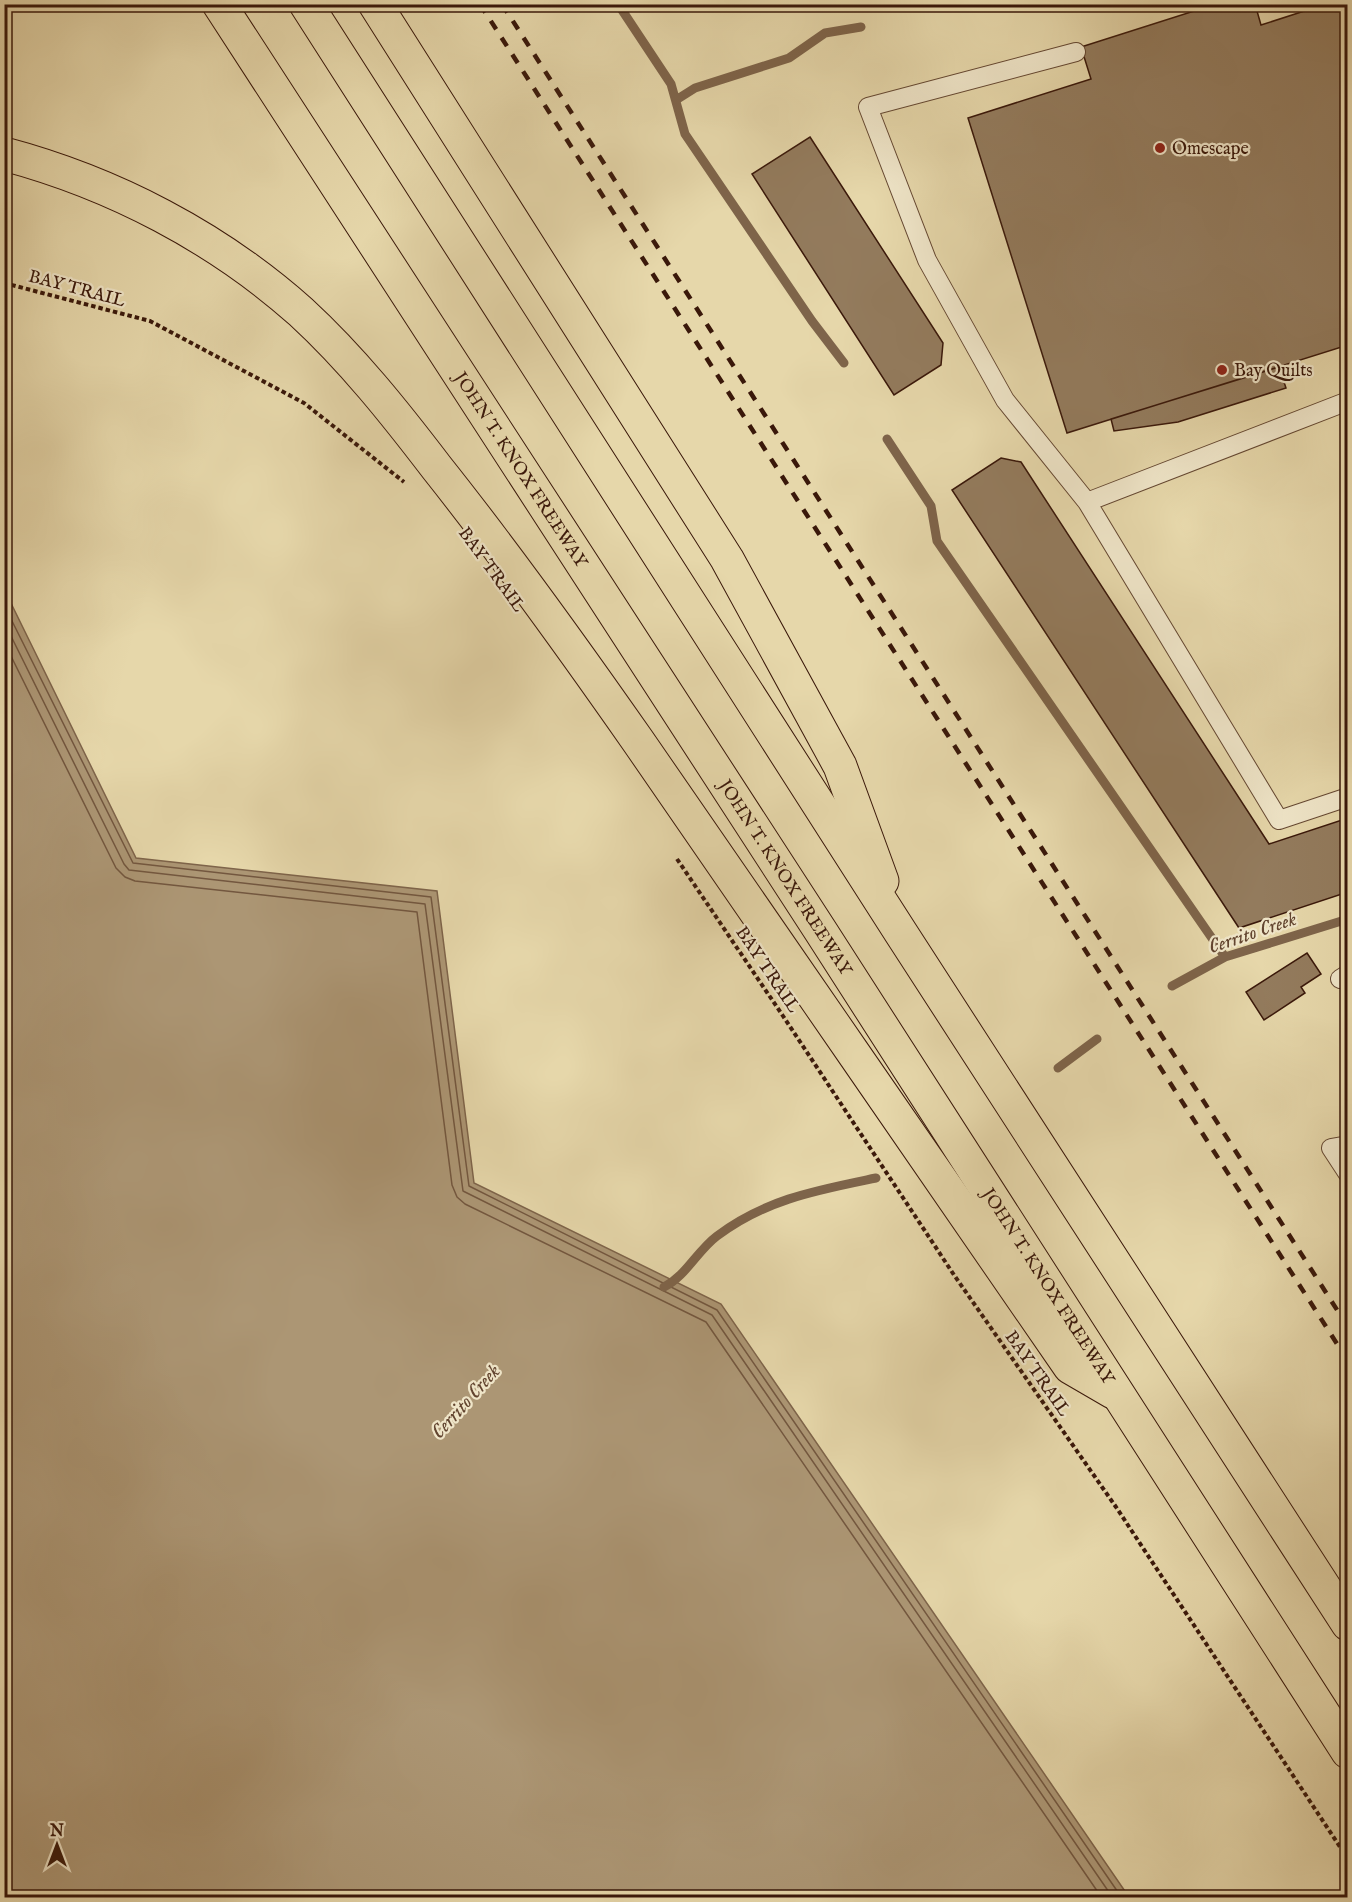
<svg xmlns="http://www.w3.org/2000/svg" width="1352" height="1902" font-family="'IM FELL English',serif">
<rect width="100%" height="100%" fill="#e6d7aa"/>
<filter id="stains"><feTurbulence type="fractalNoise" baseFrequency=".00333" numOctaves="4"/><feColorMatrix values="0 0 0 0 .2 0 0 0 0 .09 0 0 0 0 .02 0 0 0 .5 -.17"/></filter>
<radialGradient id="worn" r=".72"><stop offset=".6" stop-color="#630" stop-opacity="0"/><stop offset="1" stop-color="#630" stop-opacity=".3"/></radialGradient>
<path fill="#ac9674" stroke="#7e644a" stroke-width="1.5" d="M5,591l131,267 301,33 37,292 247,121 408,593h-1124z"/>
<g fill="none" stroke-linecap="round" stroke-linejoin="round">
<path stroke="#73573f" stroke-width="1.5" d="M4,605l129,258 298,34 38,289 248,124 405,588
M4,622l120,242 5,6 296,34 38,287 249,124 401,583
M4,642l112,226 9,9 10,4 282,31 35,273 5,12 8,7 241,118 396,576"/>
<path stroke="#7e644a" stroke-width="9" d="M618,4l53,80 14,50 127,187 32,42
M676,100l19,-12 94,-30 36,-25 36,-6
M887,439l44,67 6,35 288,416
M1172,986l53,-29 123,-38
M1058,1068l39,-29
M664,1287c22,-11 33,-36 53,-51 49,-37 101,-46 159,-58"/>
</g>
<path fill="#937b5d" stroke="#3a180a" stroke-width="1.5" d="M1216,4h39l6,21 65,-21h22v341l-281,88 -99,-315 123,-39 -10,-32z
M810,137l133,206 -2,22 -47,30 -142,-221z
M1279,367l7,21 -108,34 -64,9 -3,-12z
M1001,458l20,4 248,382 79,-26v74l-109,36 -287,-438z
M1307,953l14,21 -20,13 4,6 -41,27 -18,-28z"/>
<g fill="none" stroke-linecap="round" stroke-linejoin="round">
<g stroke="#654832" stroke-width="20">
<path id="lane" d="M1076,52l-208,55 59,153 78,140 82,102 192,318 69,-23
M1087,502l261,-101
M1340,979l8,-5
M1348,1145l-17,3 17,26"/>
</g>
<g stroke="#3a180a" stroke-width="35">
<g id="highway">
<path id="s1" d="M219,4l601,926 528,822"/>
<path d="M306,4l595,929 447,691"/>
<path d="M375,4l352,555 113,207 42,115"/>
<path d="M4,154c109,29 213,83 297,158 51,47 94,101 136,156 70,88 136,180 201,273 144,208 288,418 432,626l43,25"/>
</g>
</g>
<path stroke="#3a180a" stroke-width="4" stroke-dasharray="4.5 3" stroke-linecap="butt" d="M4,283l146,38 154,82 100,79
M677,859l106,157 171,259 162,232 232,352"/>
<use href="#lane" stroke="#efe5c8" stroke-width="18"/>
<use href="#highway" stroke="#e6d7aa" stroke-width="33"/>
<path stroke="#3a180a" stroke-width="4.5" stroke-dasharray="10 10" stroke-linecap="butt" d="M480,4l868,1357
M502,4l846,1323"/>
</g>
<g fill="#8f2418" stroke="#efe5c8" stroke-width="2">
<circle cx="1160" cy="148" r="6"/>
<circle cx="1222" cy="370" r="6"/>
</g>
<g text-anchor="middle" stroke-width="4.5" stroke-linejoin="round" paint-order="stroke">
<g font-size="18" fill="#3a180a" stroke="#efe5c8" text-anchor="start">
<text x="1172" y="154">Omescape</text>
<text x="1234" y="376">Bay Quilts</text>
</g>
<g font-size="18" fill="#3a180a" stroke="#efe5c8">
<text transform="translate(77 288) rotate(15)" y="6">BAY TRAIL</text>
<text dy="6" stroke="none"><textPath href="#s1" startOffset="555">JOHN T. KNOX FREEWAY</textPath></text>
<text transform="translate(492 569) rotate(54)" y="6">BAY TRAIL</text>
<text dy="6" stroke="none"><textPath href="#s1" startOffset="1041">JOHN T. KNOX FREEWAY</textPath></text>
<text transform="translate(768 969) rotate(56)" y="6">BAY TRAIL</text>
<text dy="6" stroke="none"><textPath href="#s1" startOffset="1527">JOHN T. KNOX FREEWAY</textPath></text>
<text transform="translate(1038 1373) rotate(55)" y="6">BAY TRAIL</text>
</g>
<g font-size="20" font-style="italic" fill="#62442f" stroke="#efe5c8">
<text transform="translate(1252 932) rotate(-19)" y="7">Cerrito Creek</text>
<text transform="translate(465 1401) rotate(-48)" y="7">Cerrito Creek</text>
</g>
</g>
<rect width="1352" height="1902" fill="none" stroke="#e6d7aa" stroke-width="24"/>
<rect x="6" y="6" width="1340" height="1890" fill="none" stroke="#3a180a" stroke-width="3"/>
<rect x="12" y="12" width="1328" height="1878" fill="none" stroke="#3a180a" stroke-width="1.5"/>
<g transform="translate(57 1845)" stroke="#efe5c8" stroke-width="4.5" paint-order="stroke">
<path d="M0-4.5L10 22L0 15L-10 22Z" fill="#3a180a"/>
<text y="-9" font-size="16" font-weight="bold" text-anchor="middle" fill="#3a180a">N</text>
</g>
<rect width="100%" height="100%" filter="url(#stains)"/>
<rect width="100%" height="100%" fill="url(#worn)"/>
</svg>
